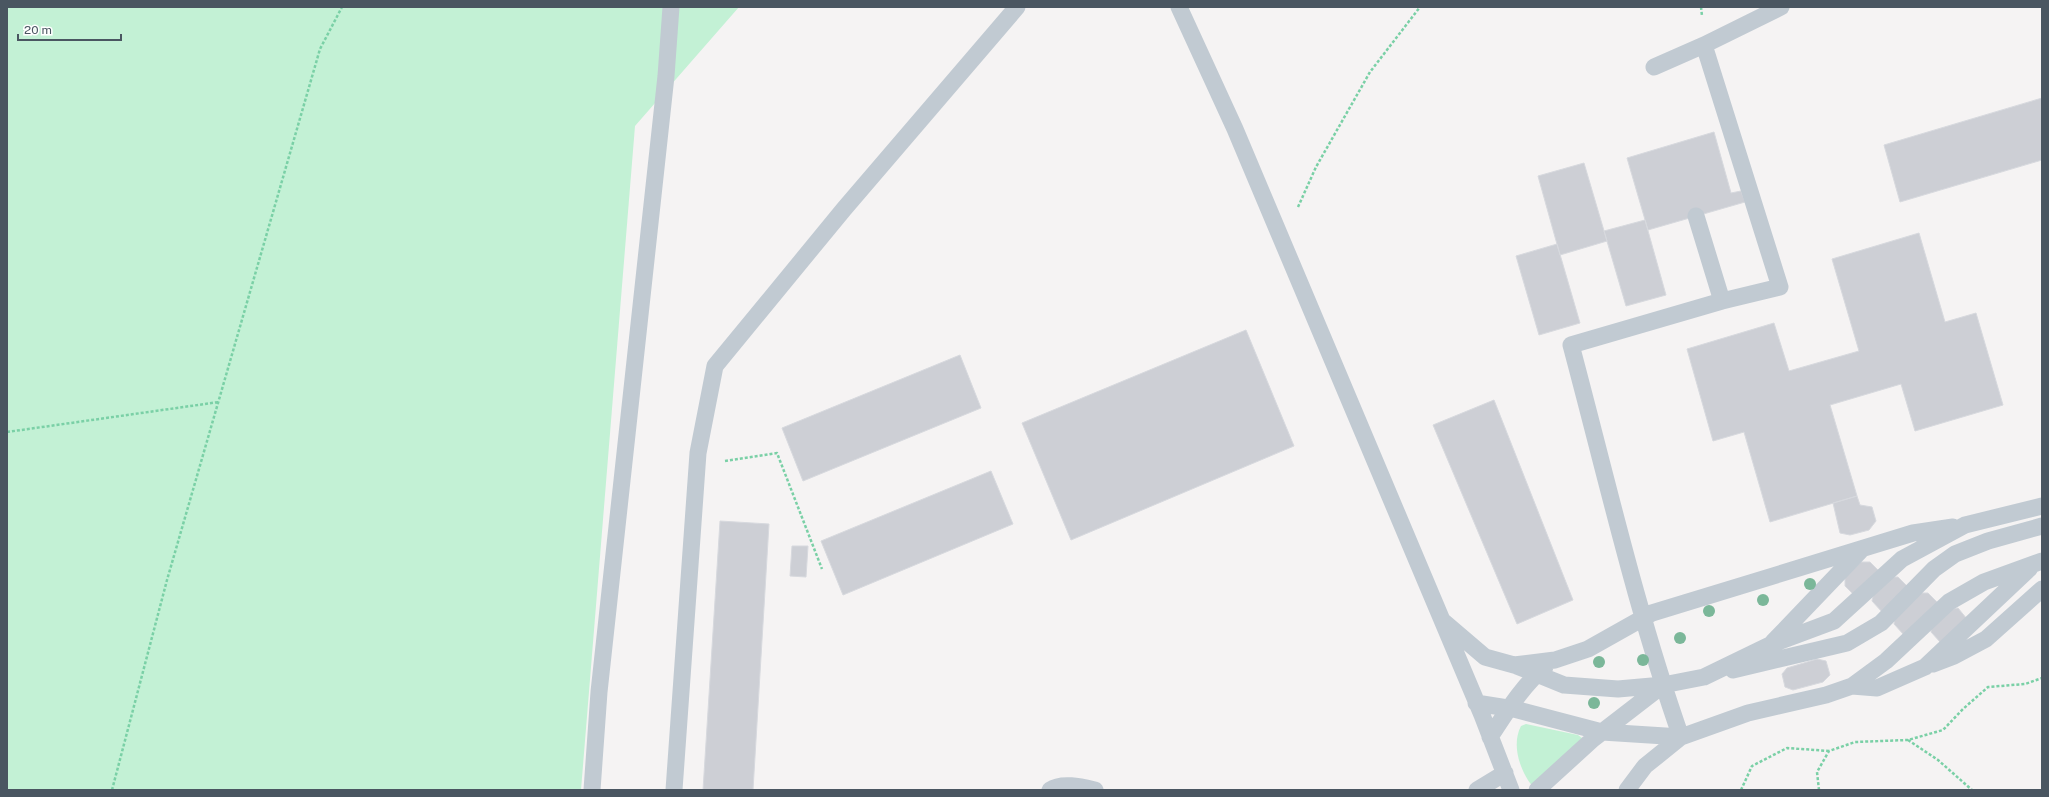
<svg xmlns="http://www.w3.org/2000/svg" width="2049" height="797" font-family="'Public Sans',sans-serif">
<rect width="100%" height="100%" fill="#f5f3f3"/>
<path fill="#c3f1d5" d="M7,7h732l-104,119 -54,664h-574z
M1526,724l52,11 4,3 -49,49c-13,-16 -22,-42 -12,-61z"/>
<path fill="#cdcfd5" stroke="#d7d9de" d="M2042,98v62l-142,42 -16,-57z
M1714,132l17,61 10,-2 4,11 -97,28 -21,-72z
M1584,163l23,78 -47,14 -22,-79z
M1645,220l21,75 -40,11 -22,-75z
M1919,233l26,89 31,-9 27,92 -88,26 -14,-47 -71,21 27,91 -87,26 -26,-90 -31,9 -26,-92 87,-26 15,48 70,-20 -27,-92z
M1557,244l23,79 -41,12 -23,-79z
M1246,330l48,116 -223,94 -49,-117z
M960,355l21,53 -178,73 -21,-53z
M1494,400l79,200 -56,24 -84,-199z
M991,471l22,53 -170,71 -22,-54z
M1857,496l3,9 12,2 4,14 -7,9 -19,5 -10,-2 -7,-30z
M720,521l49,3 -16,266h-50z
M792,546h16l-2,31 -16,-1z
M1861,562h9l10,10 -25,24 -10,-10v-9z
M1889,577h9l11,11 -26,25 -11,-12 2,-9z
M1919,593h9l11,11 -35,31 -10,-11 2,-9z
M1958,608l9,11 -26,24 -10,-11 1,-9 16,-13z
M1817,659l9,2 4,14 -7,7 -30,8 -8,-3 -3,-13 5,-6z"/>
<g fill="none" stroke-linecap="round" stroke-linejoin="round">
<path stroke="#7ad0a6" stroke-width="2.5" stroke-dasharray="3 2" stroke-linecap="butt" d="M1701,7l1,9
M1298,207l18,-40 54,-95 50,-65
M7,432l212,-30
M725,461l52,-8 45,116
M1908,740l30,20 34,30
M112,790l55,-210 153,-531 22,-42
M1741,790l11,-24 35,-18 42,3
M1819,790l-2,-18 12,-21 26,-9 53,-2 35,-10 20,-21 25,-22 37,-3 17,-6"/>
<path stroke="#c1cad2" stroke-width="17" d="M1179,7l56,122 247,586 29,75
M1654,67l50,-22
M1722,301l58,-14 -76,-242 77,-38
M1444,622l41,35 29,8 41,-5 33,-11 64,-36 261,-80 40,-6
M1773,642l89,-93
M1933,664l21,-8 32,-17 56,-50
M1517,666l47,19 54,4 45,-4
M1733,670l114,-27 34,-20 53,-54 21,-15 33,-13 54,-15
M1852,686l25,2 48,-21 105,-99
M1476,703l38,6 88,23 79,5c-45,-128 -75,-261 -110,-392l151,-44 -26,-85
M1490,737c16,-24 32,-51 55,-70
M592,790l7,-98 67,-616 5,-69
M674,790l24,-337 17,-87 129,-157 173,-202
M1050,790c12,-8 32,-3 45,0
M1477,790l28,-17
M1537,790l56,-51 70,-54 41,-8 66,-32 64,-24 68,-62 63,-34 77,-19
M1627,790l18,-24 36,-29 67,-24 78,-18 26,-9 34,-25 63,-59 35,-20 58,-21"/>
</g>
<g fill="#7bb799">
<circle cx="1810" cy="584" r="6"/>
<circle cx="1763" cy="600" r="6"/>
<circle cx="1709" cy="611" r="6"/>
<circle cx="1680" cy="638" r="6"/>
<circle cx="1643" cy="660" r="6"/>
<circle cx="1599" cy="662" r="6"/>
<circle cx="1594" cy="703" r="6"/>
</g>
<rect width="2049" height="797" fill="none" stroke="#4a5661" stroke-width="16"/>
<path d="M18 34v6h103v-6" fill="none" stroke="#4a5661" stroke-width="2"/>
<text x="24" y="34" font-size="12" fill="#4a5661" stroke="#ffffff" stroke-width="3" paint-order="stroke">20 m</text>
</svg>
